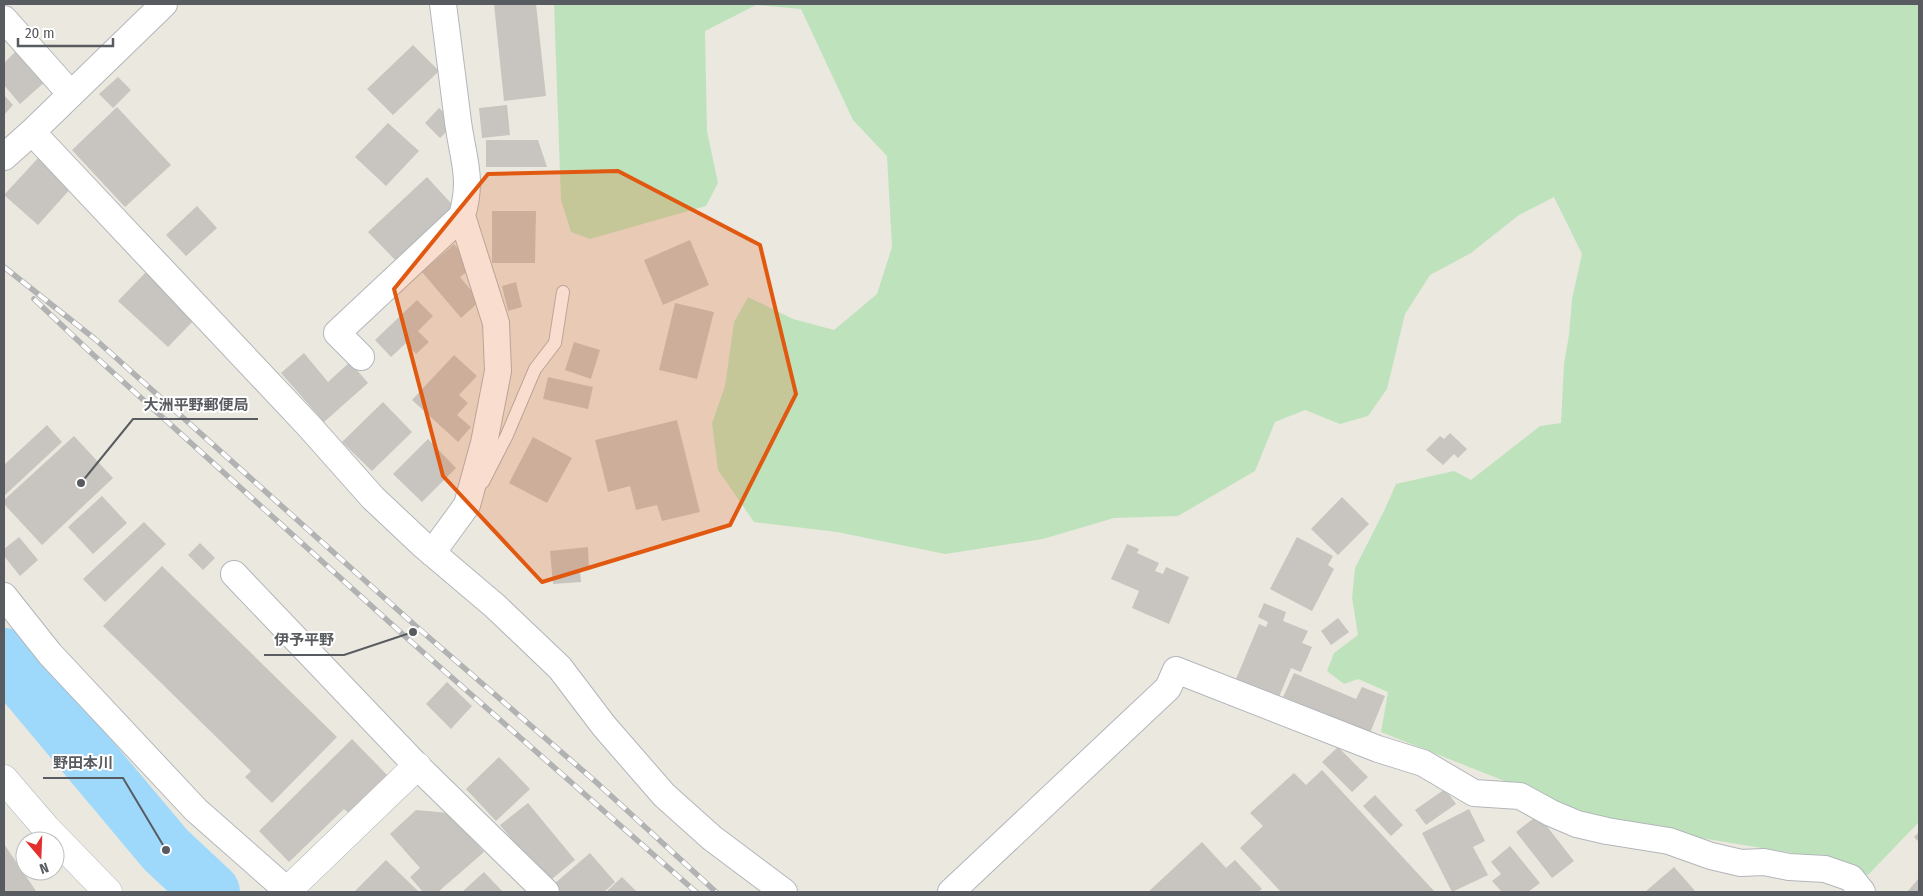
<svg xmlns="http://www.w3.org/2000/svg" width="1923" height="896" font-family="'Fira Sans Condensed','Noto Sans JP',sans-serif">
<rect width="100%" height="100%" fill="#ebe8df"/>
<path fill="#bee3bc" d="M554,4h1365v818l-51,53 -45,-17 -213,-35 -229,-91 7,-40 -30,-13 -14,5 -17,-13 7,-18 24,-18 -6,-37 3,-30 29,-57 12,-27 58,-13 17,9 69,-54 21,-3 3,-59 5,-29 3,-36 10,-45 -28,-57 -35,18 -48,38 -41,22 -25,39 -18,75 -19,27 -28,8 -35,-14 -30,12 -20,49 -77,45 -64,2 -71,21 -98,15 -108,-22 -83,-10 -36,-52 -6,-47 13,-37 9,-64 14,-25 45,22 41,11 43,-36 15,-47 -5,-91 -34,-36 -52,-111 -45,-4 -51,26 2,100 11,52 -12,23 -116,33 -19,-7 -10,-32z"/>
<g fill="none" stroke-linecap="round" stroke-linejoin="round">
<path stroke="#9ed9fc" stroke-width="58" d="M4,657l162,193 45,42"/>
</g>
<path fill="#c8c4bf" d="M494,4h42l10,92 -42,5z
M413,45l26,26 -46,44 -26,-26z
M18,49l29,31 -27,24 -16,-19v-22z
M118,77l13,13 -18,18 -14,-14z
M4,95l9,10 -9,10z
M507,105l3,30 -28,3 -3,-30z
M117,107l54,58 -46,42 -53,-57z
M439,108l16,15 -15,15 -15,-15z
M388,123l31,28 -33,35 -31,-29z
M486,140h52l9,27h-61z
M39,157l33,30 -34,38 -34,-30z
M427,177l32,35 -58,54 -33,-34z
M197,206l20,22 -31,28 -20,-21z
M492,211h44l-1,52h-43z
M690,240l19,45 -46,20 -19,-45z
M454,244l19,23 -13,10 20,24 -19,17 -39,-46z
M148,270l49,47 -29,30 -50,-46z
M516,282l6,25 -14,4 -6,-25z
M417,300l16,16 -15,15 11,11 -13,12 -10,-11 -15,14 -16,-17z
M675,303l39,9 -17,67 -38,-9z
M574,342l26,8 -9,29 -26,-9z
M304,353l24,29 22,-20 18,21 -44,39 -43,-49z
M454,355l23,21 -18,19 9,8 -11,12 14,12 -13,15 -46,-42z
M548,377l45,10 -5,22 -45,-10z
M383,402l29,30 -40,39 -30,-29z
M677,420l23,92 -38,9 -5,-16 -21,5 -6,-24 -22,6 -13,-52z
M47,425l15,17 -58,54v-31z
M1450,433l17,16 -9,9 -4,-4 -11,11 -17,-15 14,-14 4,3z
M74,436l39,42 -71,67 -38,-41v-4z
M533,437l39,21 -25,45 -38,-20z
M428,439l28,29 -34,34 -29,-28z
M102,496l25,27 -34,31 -25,-27z
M1342,497l27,27 -31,31 -27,-26z
M144,522l22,22 -61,58 -22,-23z
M19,537l19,23 -18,16 -16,-20v-7z
M1297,537l36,19 -5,9 6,4 -22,42 -42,-22z
M200,543l15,15 -12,12 -15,-15z
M1127,544l12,5 -2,4 22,10 -4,8 8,3 3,-7 23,10 -20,47 -37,-16 7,-17 -28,-12z
M588,547l1,23 -9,1 1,11 -28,2 -3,-33z
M162,566l175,171 -65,66 -27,-26 6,-6 -148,-145z
M1264,603l22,9 -3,9 25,10 -6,12 10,4 -11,25 -10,-4 -12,29 -43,-18 23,-55 7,3 2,-5 -10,-5z
M1338,618l11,14 -18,13 -10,-14z
M1294,673l62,26 6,-12 23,9 -15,37 -87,-36z
M447,682l25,24 -21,23 -25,-25z
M352,739l38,39 -38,38 -8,-7 -55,53 -30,-31z
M1338,747l30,30 -16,15 -30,-30z
M499,757l31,32 -34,32 -30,-32z
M1322,770l112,121 -2,1h-151l-41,-44 23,-22 -13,-13 44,-40 12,12z
M1445,789l11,15 -30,21 -11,-15z
M1375,795l28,30 -12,11 -28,-30z
M528,803l47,57 -28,23 -47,-58z
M1469,809l16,32 -12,6 15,28 -36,17 -30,-59z
M416,810l33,3 35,39 -46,40h-15l-13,-15 10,-9 -30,-34z
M1538,815l36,46 -22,17 -36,-46z
M1919,832v10l-5,-5z
M1202,842l24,26 9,-8 27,29 -4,3h-110z
M4,844l32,47 -2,1h-30z
M1510,846l30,37 -12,9h-26l-10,-11 9,-7 -10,-12z
M590,853l25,29 -11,10h-43l-7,-8z
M386,860l33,32h-65z
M1674,867l22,25h-51z
M484,872l19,20h-41z
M622,877l15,15h-31z
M1919,878v14h-12z"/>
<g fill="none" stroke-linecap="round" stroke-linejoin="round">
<g stroke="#b2b6ba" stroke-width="14">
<path id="service" d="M483,482l24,-47 28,-66 20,-26 8,-51"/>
</g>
<g stroke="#b2b6ba" stroke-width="28">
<path id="minor" d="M4,19l66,74
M32,132l277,294 64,72 50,47 72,61 65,62 44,58 60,69 48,43 72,54
M4,157l28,-25 132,-128
M361,357l-24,-24 125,-117c11,-38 1,-57 -4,-94 -5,-39 -10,-79 -15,-118
M432,553l35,-48 17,-62 14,-72 -2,-48 -34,-107
M234,574l183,192 129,126
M4,596l46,58 146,156 93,82
M951,892l217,-204 8,-18 202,79 45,14 51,30 46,3 31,17 26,11 30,7 62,10 42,15 30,7 23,-1 25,5 36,2 26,9 11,14"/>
</g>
<g stroke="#b3b7bc" stroke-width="29">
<path id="secondary" d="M4,779l42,49 62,64
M286,892l131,-126"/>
</g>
<use href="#service" stroke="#fff" stroke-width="12"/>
<use href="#minor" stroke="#fff" stroke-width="26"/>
<use href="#secondary" stroke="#fff" stroke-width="28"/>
<g stroke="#b1b2b2" stroke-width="5.5">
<path id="rail" d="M4,267l91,72 323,289 178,154 120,110
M34,299l54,51 320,289 288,253"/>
</g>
<use href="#rail" stroke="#fff" stroke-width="4" stroke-dasharray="11" stroke-linecap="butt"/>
</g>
<path fill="#e15910" fill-opacity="0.2" stroke="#e15910" stroke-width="4" stroke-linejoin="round" d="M618,171l142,74 36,149 -66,131 -188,57 -99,-106 -49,-187 94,-115z"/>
<path fill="none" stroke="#585c60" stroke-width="2" d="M81 483L133 419H258M413 632L344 655H264M166 850L123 778H43"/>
<g fill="#585c60" stroke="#fff" stroke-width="2">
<circle cx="81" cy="483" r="5"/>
<circle cx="413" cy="632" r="5"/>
<circle cx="166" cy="850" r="5"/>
</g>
<g font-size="15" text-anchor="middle" font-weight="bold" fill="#585c60" stroke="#fff" stroke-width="4" stroke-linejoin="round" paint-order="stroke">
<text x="196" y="410">大洲平野郵便局</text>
<text x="304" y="645">伊予平野</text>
<text x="83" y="768">野田本川</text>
</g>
<rect width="1923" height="896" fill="none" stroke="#585c60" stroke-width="10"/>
<g transform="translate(40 856) rotate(161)"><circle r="24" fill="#ffffff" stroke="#bcbebf"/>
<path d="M0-4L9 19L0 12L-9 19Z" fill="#e3302e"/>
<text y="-8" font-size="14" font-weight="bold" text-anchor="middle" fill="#585c60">N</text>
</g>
<path d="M18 38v8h95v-8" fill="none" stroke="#585c60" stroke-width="2.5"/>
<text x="25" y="38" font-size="15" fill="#585c60" stroke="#ffffff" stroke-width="4" paint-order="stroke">20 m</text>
</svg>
